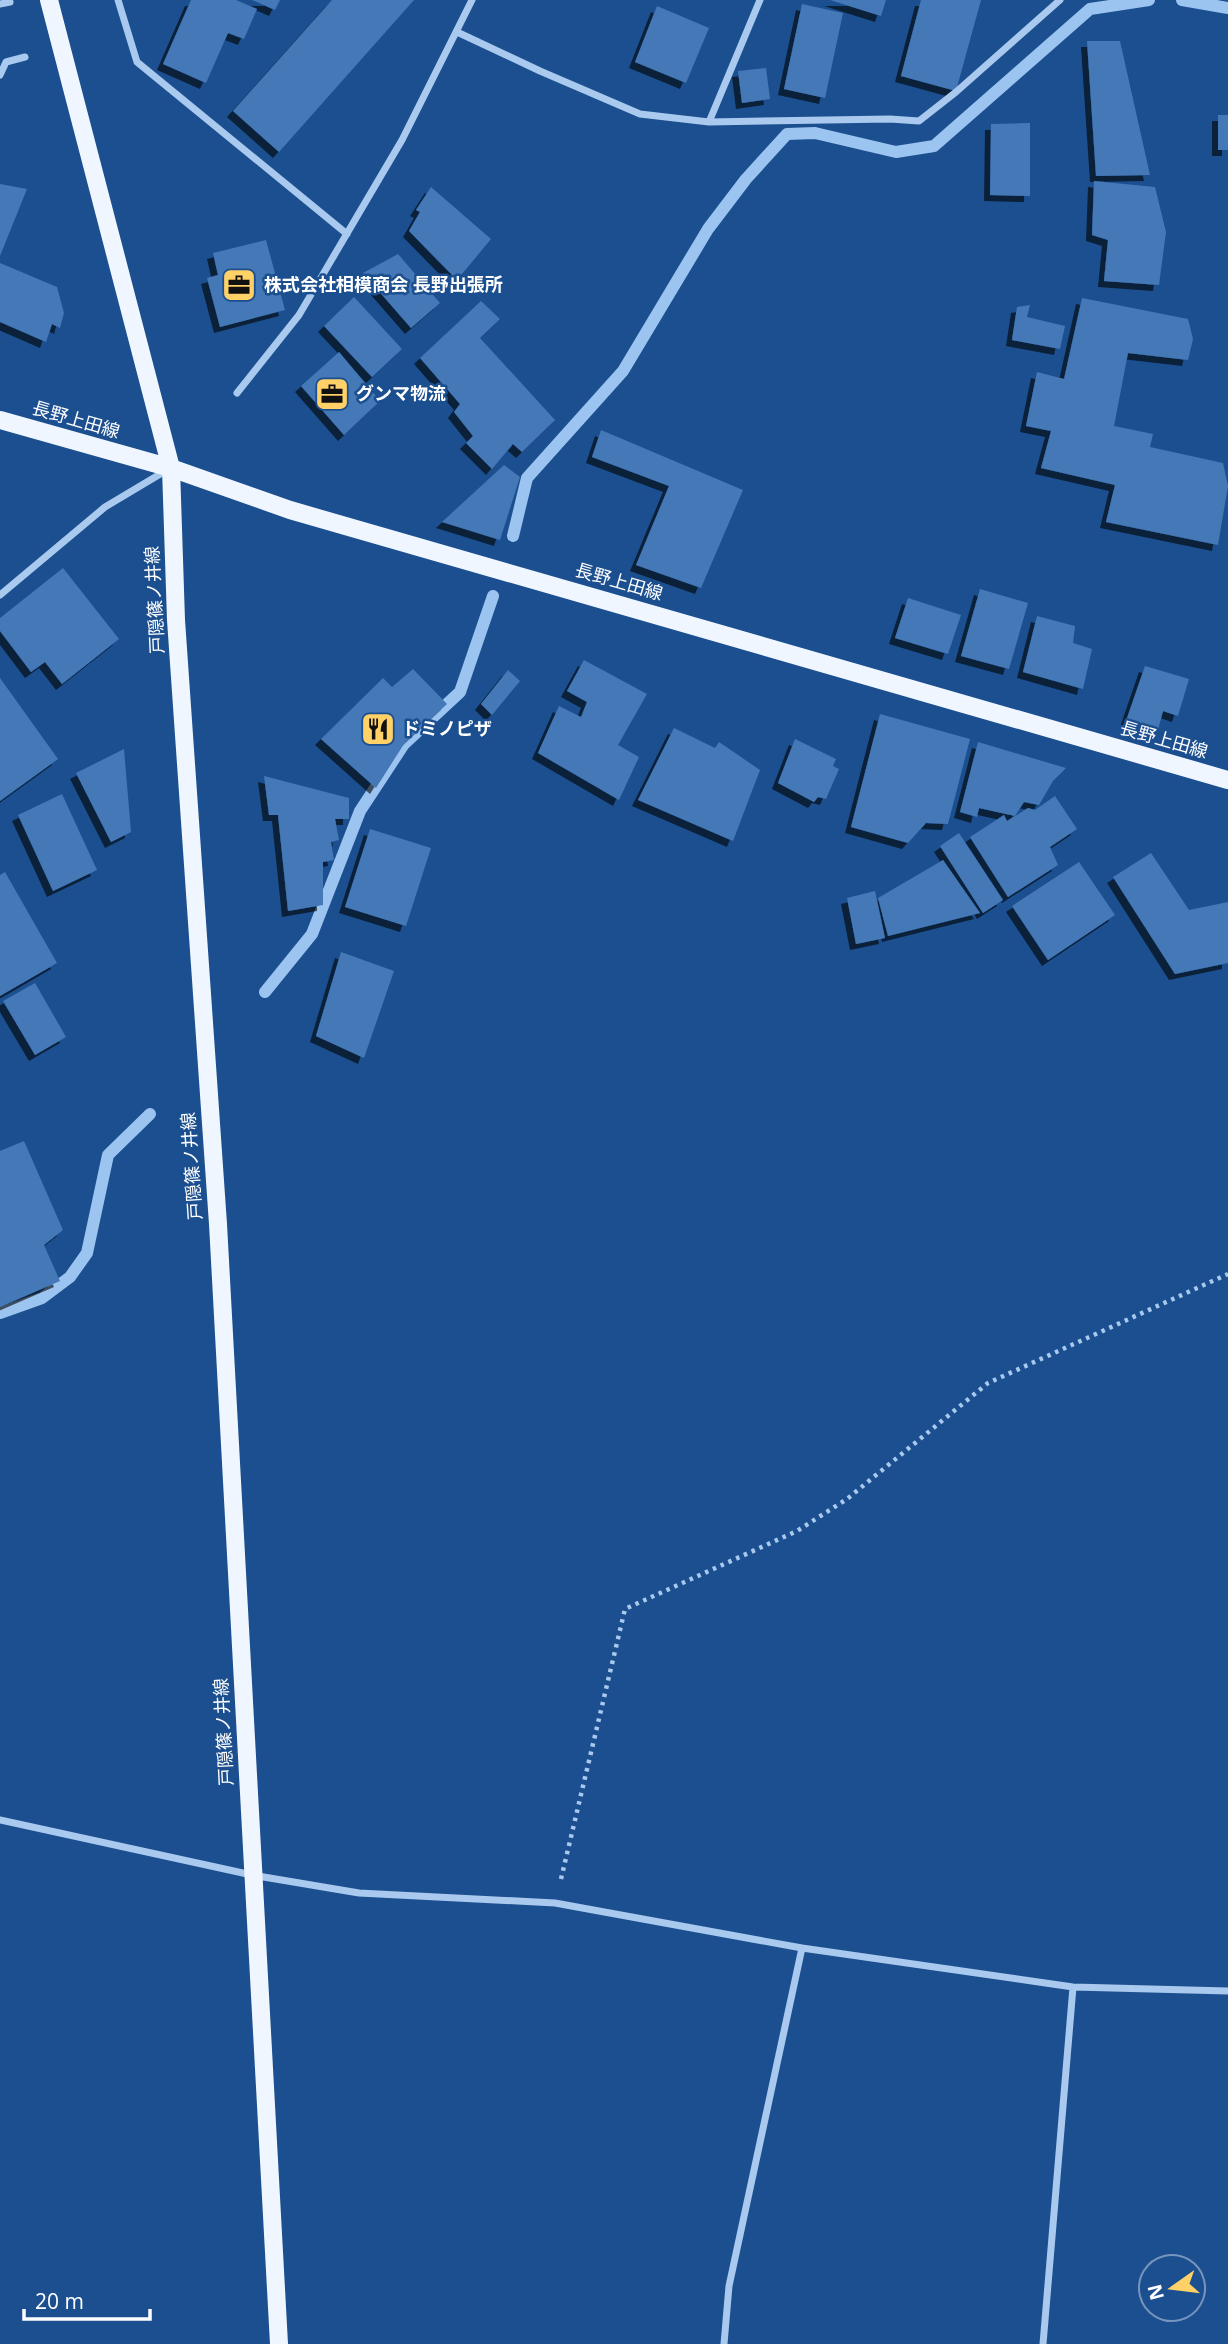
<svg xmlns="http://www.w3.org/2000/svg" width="1228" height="2344" font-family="'Open Sans','Noto Sans JP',sans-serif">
<defs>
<filter id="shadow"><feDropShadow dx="-6" dy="6" stdDeviation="0" flood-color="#0009"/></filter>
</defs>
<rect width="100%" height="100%" fill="#1b4f8f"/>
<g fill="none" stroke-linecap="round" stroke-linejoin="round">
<path stroke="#9cc4f0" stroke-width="12" d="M1182,0l46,8
M513,536l14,-58 96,-107 85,-142 38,-50 41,-45 28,-1 81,19 38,-6 156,-137 59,-9
M265,992l47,-58 48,-123 44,-67 56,-52 33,-96
M0,1313l42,-15 28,-21 17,-24 21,-98 42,-41"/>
</g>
<path fill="#4478b7" filter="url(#shadow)" d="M191,0h45l21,9 -13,30 -16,-6 -22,50 -43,-19z
M252,0h28l-5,10z
M332,0h82l-135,152 -46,-41z
M830,0h56l-5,16z
M921,0h60l-25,91 -55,-15z
M802,4l41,9 -18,85 -41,-9z
M657,6l52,22 -23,55 -51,-21z
M1087,41h33l30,134 -54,1z
M766,68l4,31 -28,4 -4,-32z
M1218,115h10v35h-10z
M1030,123v73l-40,-1 1,-71z
M1094,181l61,6 11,45 -7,53 -55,-4 4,-41 -16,-5z
M0,184l27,5 -27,67z
M431,187l60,52 -34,41 -48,-49 11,-19 -4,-2z
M266,240l19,70 -65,17 -13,-49 11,-3 -5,-22z
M398,254l42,49 -29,25 -48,-55z
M0,263l57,24 7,26 -4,15 -8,-4 -6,18 -46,-20z
M354,297l48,52 -30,28 -48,-51z
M1082,298l106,21 5,20 -5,21 -60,-7 -14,73 39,8 -3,13 73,16 5,23 -10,59 -112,-23 9,-37 -74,-17 10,-37 -25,-5 11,-54 27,7z
M481,301l19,18 -20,19 75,82 -33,32 -9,-8 -21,25 -26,-26 7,-7 -19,-24 6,-8 -40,-46z
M1030,305l-3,12 38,9 -5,23 -48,-9 5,-33z
M339,352l41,49 -36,34 -43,-49z
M601,430l142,60 -42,98 -65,-23 33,-79 -77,-29z
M504,465l16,12 -20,63 -58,-18z
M63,568l56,71 -57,45 -17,-22 -14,10 -31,-41v-13z
M980,589l48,14 -19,66 -48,-13z
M908,598l53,17 -13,39 -53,-16z
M1037,616l38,10 -2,17 19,6 -9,40 -60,-17z
M584,660l63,34 -29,51 21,12 -20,43 -81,-47 21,-47 22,11 6,-15 -20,-11z
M1145,666l44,13 -11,37 -15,-5 -5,19 -32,-9z
M413,669l34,35 -43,40 -28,44 -55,-49 62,-61 9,9z
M508,670l12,11 -28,34 -11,-11z
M0,678l58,81 -58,42z
M880,714l90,25 -22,85 -22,-1 -18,20 -57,-16z
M674,728l41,20 4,-6 41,28 -27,71 -95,-41z
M795,739l41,20 -3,7 6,3 -13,30 -8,-2 -4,5 -36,-19z
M978,742l88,26 -13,13 -14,24 -15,-3 -9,14 -36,-8 -2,9 -17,-5z
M124,749l7,83 -20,10 -35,-69z
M264,776l85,22v21h-14l4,21 -8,2 3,18 -11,2v43l-35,6 -10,-96h-9z
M62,794l35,76 -44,21 -35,-76z
M1055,796l22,33 -27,18 8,18 -50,32 -38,-60 34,-22 3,6 21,-13 7,2z
M370,829l61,19 -25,78 -61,-19z
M959,833l44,67 -20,13 -43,-67z
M1151,853l38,57 39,-8v61l-53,11 -62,-97z
M943,860l37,53 -92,23 -10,-38z
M1079,862l36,53 -67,45 -36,-54z
M5,872l52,91 -57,33v-121z
M875,891l10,47 -29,6 -9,-46z
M341,952l53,19 -30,87 -48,-22z
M35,983l31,54 -31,18 -32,-54z
M24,1141l39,89 -19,15 16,36 -60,26v-156z"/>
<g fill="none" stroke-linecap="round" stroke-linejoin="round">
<path stroke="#a9c9ee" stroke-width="4.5" stroke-dasharray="3.5 5" stroke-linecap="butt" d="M561,1879l64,-270 172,-78 50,-32 141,-116 240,-109"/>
<path stroke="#a9c9ee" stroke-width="7" d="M118,0l19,62 210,172
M0,4l10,-2
M457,32l83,39 100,43 69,8 51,-122
M0,75l6,-13 19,-5
M709,122l181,-3 29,2 37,-29 104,-92
M237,393l62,-78 103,-175 70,-140
M0,595l105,-88 62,-37
M0,1820l252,55 107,18 196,10 247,45 271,39 155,4
M724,2344l5,-58 73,-338
M1043,2344l30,-357"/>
<path stroke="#f0f6ff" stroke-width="18" d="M49,0l122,468 5,152 42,604 61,1120
M0,420l171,48 119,42 938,270"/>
</g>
<defs>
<g id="office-square" transform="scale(1.75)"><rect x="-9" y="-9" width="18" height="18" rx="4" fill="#ffd166" stroke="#1b4f8f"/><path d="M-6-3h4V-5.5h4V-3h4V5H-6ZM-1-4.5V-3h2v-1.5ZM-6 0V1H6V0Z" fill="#111"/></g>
<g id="restaurant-square" transform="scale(1.75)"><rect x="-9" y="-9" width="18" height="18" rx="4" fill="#ffd166" stroke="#1b4f8f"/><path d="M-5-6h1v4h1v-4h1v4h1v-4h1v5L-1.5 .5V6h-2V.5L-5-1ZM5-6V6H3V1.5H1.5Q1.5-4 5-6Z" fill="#111"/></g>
</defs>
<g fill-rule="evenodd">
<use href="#office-square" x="239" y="285"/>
<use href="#office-square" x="332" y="394"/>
<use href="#restaurant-square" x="378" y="729"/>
</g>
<g text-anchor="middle" stroke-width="5" stroke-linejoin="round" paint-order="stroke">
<g font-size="18" font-weight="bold" fill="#fff" stroke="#1b4f8f" text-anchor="start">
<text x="264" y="291">株式会社相模商会 長野出張所</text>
<text x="356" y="400">グンマ物流</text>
<text x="402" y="735">ドミノピザ</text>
</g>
<g font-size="18" fill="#fff" stroke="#1b4f8f">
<text transform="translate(76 420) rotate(16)" y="6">長野上田線</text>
<text transform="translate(619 582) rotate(16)" y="6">長野上田線</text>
<text transform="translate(155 600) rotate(-93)" y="6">戸隠篠ノ井線</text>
<text transform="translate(1164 740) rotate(16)" y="6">長野上田線</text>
<text transform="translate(192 1166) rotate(-94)" y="6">戸隠篠ノ井線</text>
<text transform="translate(224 1732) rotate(-93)" y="6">戸隠篠ノ井線</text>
</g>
</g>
<g transform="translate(1172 2288) rotate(256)"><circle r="33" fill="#1b4f8f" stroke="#7695bc" stroke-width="2"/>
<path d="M0-5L12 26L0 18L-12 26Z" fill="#ffd166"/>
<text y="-10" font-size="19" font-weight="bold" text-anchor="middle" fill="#ffffff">N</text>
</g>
<path d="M24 2309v10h126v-10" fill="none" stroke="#ffffff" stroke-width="3.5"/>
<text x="35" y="2309" font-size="21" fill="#ffffff" stroke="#1b4f8f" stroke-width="5" paint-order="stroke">20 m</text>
</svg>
